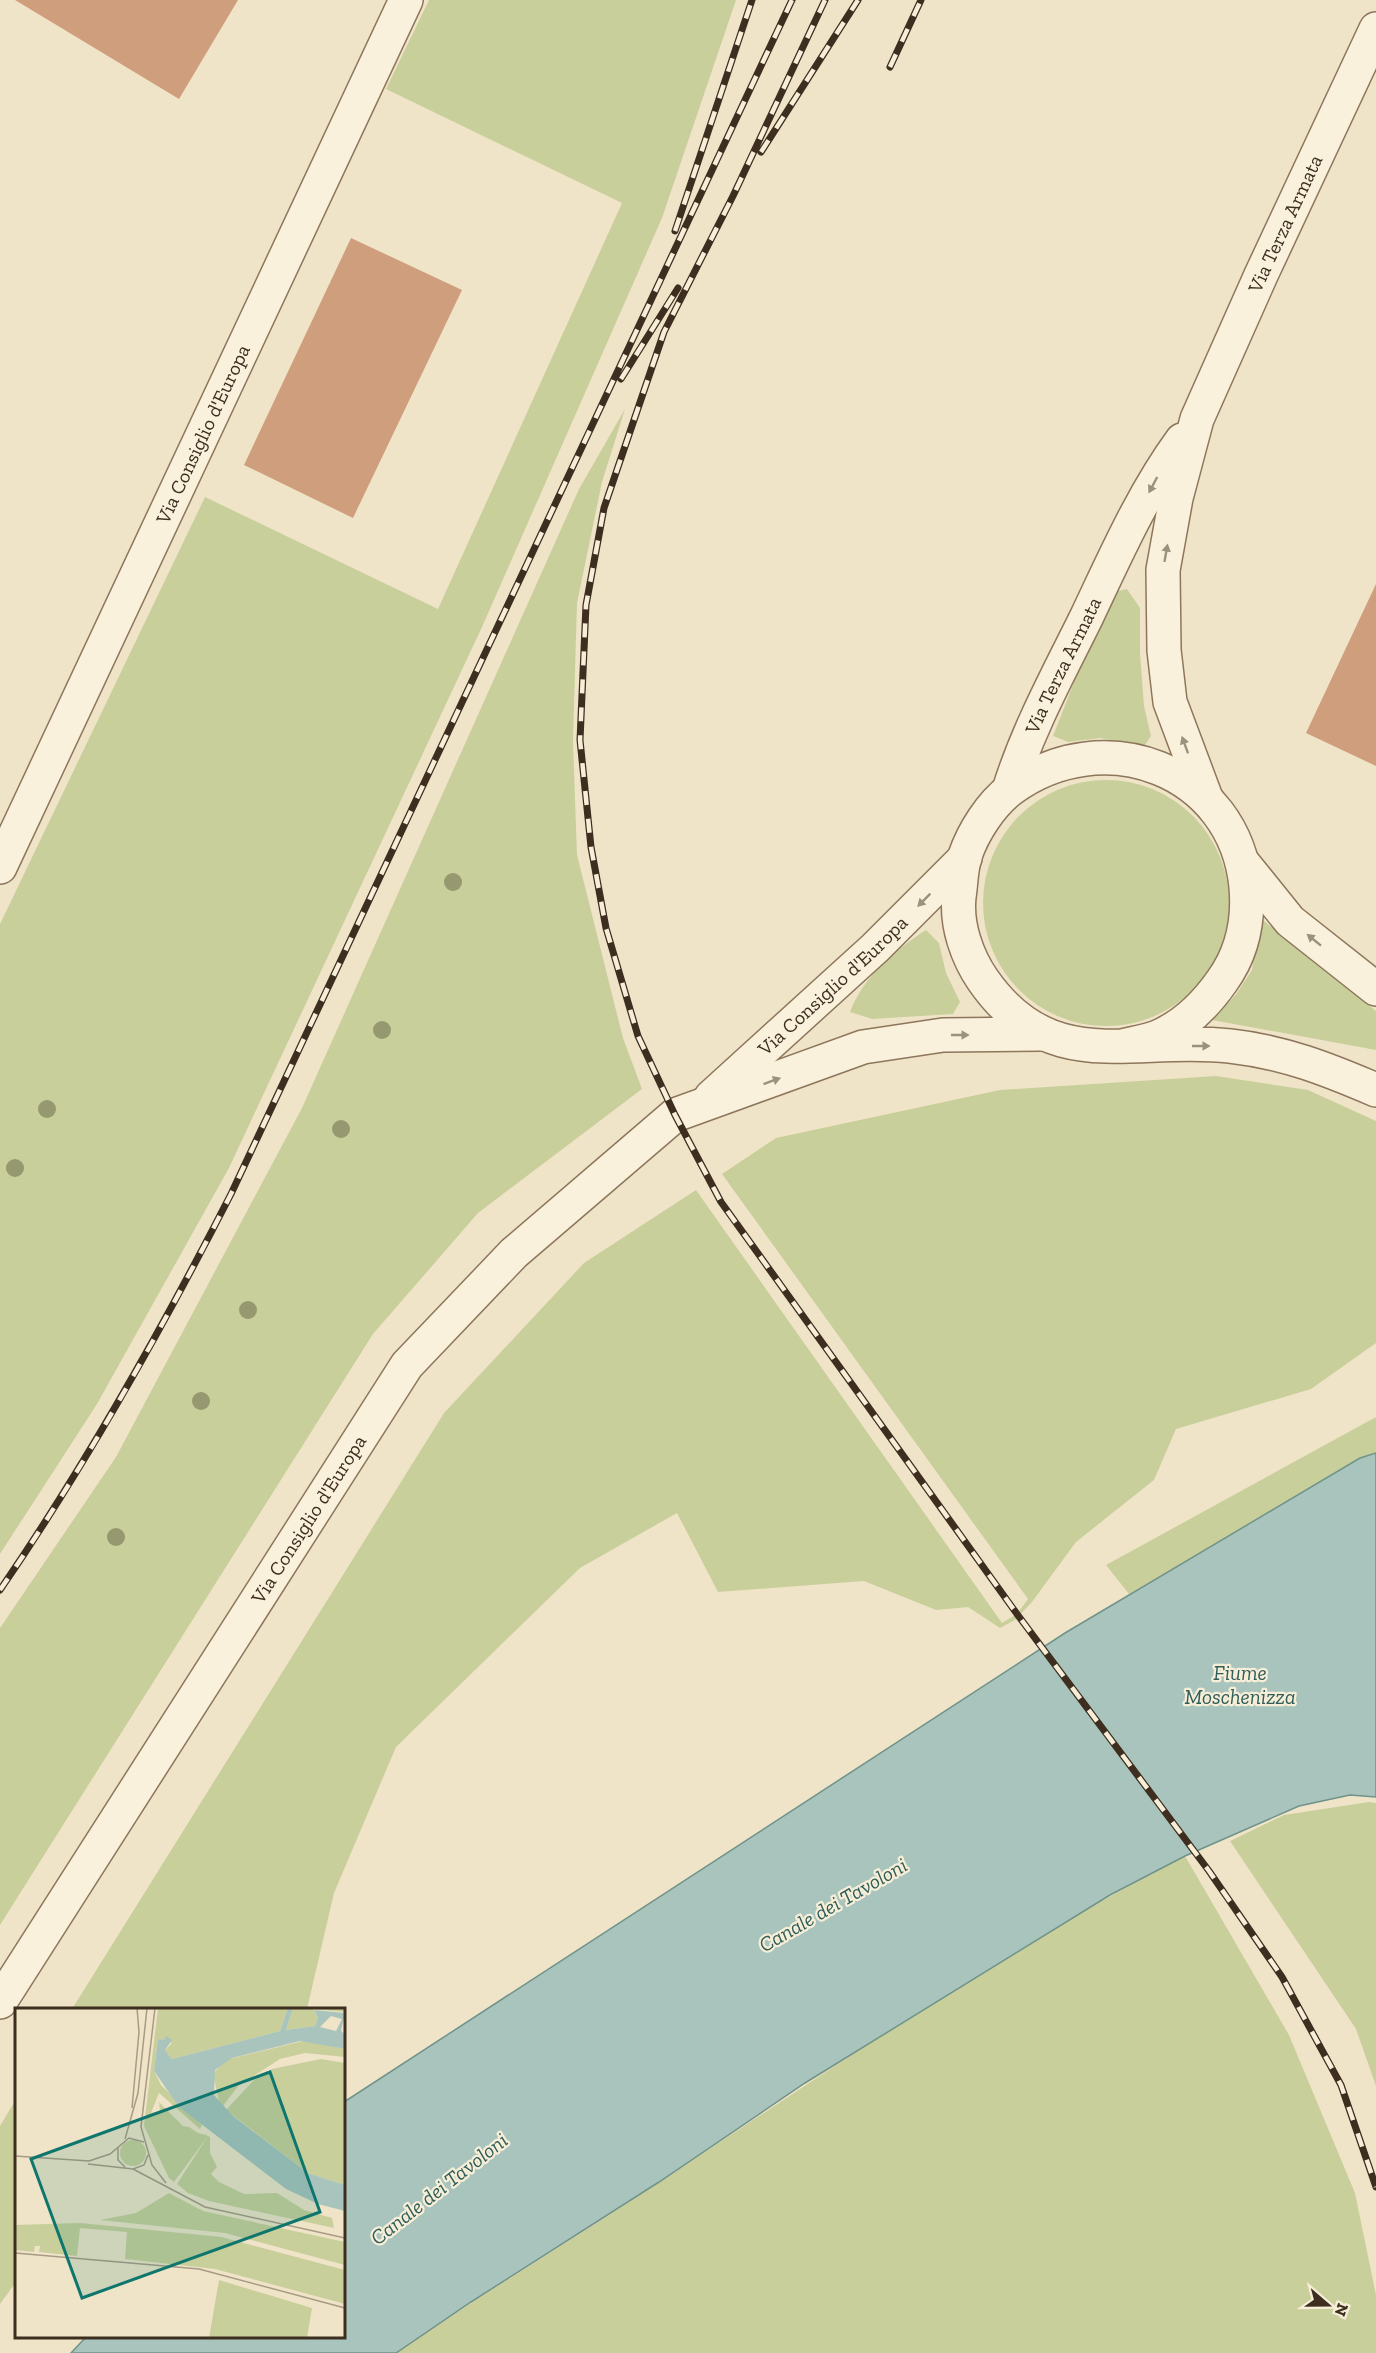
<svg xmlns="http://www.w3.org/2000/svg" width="1376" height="2353" font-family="'Zilla Slab',serif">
<rect width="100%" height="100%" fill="#f0e4c8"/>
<path fill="#c9cf9b" d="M429,0h307l-74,218 -180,409 -253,541 -132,236 -97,150v-630l205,-427 233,112 184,-406 -236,-114z
M625,409l-23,73 -25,121 -4,138 4,114 46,183 19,51 -164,124 -105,121 -373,591v-297l116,-171 186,-349 277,-619z
M1127,589l13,19v45l4,53 7,30 -8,12 -42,-10 -33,4 -15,-6 56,-143z
M983 903a123 123 0 1 1 246 0a123 123 0 1 1-246 0Z
M1259,917l117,94v39l-164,-30 25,-27 15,-23z
M926,930l13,13 7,30 14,29 -7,12 -81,5 -22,-7c13,-35 45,-62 76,-82z
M1216,1076l92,14 68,31v222l-65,46 -135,40 -22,51 -78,62 -44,60 -17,18 -15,8 -32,-21 -32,3 -72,-29 -146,11 -41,-79 -97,55 -184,179 -62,146 -27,116h-235l372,-596 140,-150 112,-73 306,433 15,-9 11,-15 -306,-425 54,-36 224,-48z
M1376,1417v36l-10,3 -237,138 -23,-29z
M1369,1802l7,1v283l-20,-57 -126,-188 54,-26z
M1185,1856l104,179 66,158 21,102v58h-980c86,-59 176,-113 264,-171 172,-114 342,-231 525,-326z
M16,2099v183l-16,22v-178z"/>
<path fill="#a9c4bc" stroke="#6f938a" stroke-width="1.5" d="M1376,1453v344l-26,-2 -51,11 -114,50 -75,39 -305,188 -146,99 -188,120 -75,51h-325l15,-16 258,-1v-234l721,-469 295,-175z"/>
<path fill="#cf9f7d" d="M15,0h223l-59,99z
M351,238l111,52 -109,228 -109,-53z
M1376,584v182l-70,-33z"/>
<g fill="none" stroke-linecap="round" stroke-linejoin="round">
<g stroke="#8d765c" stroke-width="36">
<g id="minor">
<path id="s1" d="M1009,790c19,-61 50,-117 78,-174 28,-59 56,-123 95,-176"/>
<path id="s2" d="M1206,798l-36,-96 -6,-52 -1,-80 13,-72 21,-79 64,-144 115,-246"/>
<path d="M1244,864l46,57 86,68"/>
<path id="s3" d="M0,867l406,-867"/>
<path d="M1122,1046c12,-3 28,-5 40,-11 25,-12 44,-31 60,-54 21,-29 27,-60 24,-94 -11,-118 -143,-166 -235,-98 -20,15 -38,43 -46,67 -4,13 -4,28 -6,41 -3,28 8,60 24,83 68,98 150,55 247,66 54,6 97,23 146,44"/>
<path id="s4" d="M711,1097l164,-149 90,-90"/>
<path id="s5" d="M0,2002l407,-637 107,-112 161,-138 188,-68 80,-12 99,-1"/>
</g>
</g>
<use href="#minor" stroke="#faf1dc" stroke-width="33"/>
<g stroke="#3d2e20" stroke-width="7">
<path id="rail" d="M825,0l-92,196 -69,136 -60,176 -18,97 -6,135 11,107 15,81 32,108 37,79 46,87 296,412 192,257 73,106 59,108 35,102
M890,67l31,-67
M761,152l97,-152
M675,231l77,-231
M621,379l57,-91
M0,1590c87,-127 161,-259 231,-396l561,-1194"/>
</g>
<use href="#rail" stroke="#f7eed8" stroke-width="4.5" stroke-dasharray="14" stroke-linecap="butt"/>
</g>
<g fill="#96986f">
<circle cx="453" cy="882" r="9"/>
<circle cx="382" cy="1030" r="9"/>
<circle cx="47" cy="1109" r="9"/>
<circle cx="341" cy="1129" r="9"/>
<circle cx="15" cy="1168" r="9"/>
<circle cx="248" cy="1310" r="9"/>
<circle cx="201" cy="1401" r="9"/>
<circle cx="116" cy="1537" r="9"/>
</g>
<defs><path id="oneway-solid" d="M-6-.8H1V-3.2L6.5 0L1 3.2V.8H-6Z" transform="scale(1.5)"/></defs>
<g fill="#9c907e">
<use href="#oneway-solid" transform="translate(1153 485) rotate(118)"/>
<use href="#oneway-solid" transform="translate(1166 553) rotate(-80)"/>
<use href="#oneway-solid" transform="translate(1185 745) rotate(-110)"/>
<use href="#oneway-solid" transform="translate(924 900) rotate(135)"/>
<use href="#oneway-solid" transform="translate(1314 940) rotate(-141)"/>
<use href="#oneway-solid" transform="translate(960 1035)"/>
<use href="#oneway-solid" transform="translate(1201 1046)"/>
<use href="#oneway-solid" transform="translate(772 1081) rotate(-20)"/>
</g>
<g text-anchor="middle" stroke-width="4.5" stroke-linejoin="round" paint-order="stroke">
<g font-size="20" fill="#3d2e20" stroke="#f7eed8">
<text dy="7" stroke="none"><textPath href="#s2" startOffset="604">Via Terza Armata</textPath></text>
<text dy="7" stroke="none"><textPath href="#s3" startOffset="478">Via Consiglio d'Europa</textPath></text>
<text dy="7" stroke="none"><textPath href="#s1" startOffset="136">Via Terza Armata</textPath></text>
<text dy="7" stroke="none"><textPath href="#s4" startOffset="165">Via Consiglio d'Europa</textPath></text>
<text dy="7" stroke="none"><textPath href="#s5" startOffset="573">Via Consiglio d'Europa</textPath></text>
</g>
<g font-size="21" font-style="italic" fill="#2f5d5a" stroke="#f7eed8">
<text x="1240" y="1680">Fiume<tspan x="1240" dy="24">Moschenizza</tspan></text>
<text transform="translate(833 1905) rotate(-30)" y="7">Canale dei Tavoloni</text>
<text transform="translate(439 2189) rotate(-38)" y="7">Canale dei Tavoloni</text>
</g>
</g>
<g transform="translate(15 2008)">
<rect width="330" height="330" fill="#f0e4c8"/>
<path d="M143,0h130l-8,23 -108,28 -7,-9 7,-7 -14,-4 -4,32 7,14 41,40 -2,4 -41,-36 -8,20 9,-2 -1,-9 24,24 6,1 9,6 8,2 4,2v16l7,14 -6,7 8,8 25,12 33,-1 27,17 28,8 2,10 -125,-27 -21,-8 -11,-9 31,-48 -34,46 -5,-4 -25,-52zM278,0h52v4l-32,-3 5,9 -3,8 -29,4zM288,33l42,8v8l-40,-4 -25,6 -42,27 -15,20 -4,-5 -6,-27 12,-14zM306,51l24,4v122l-37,-12 -82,-63 28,-30 18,-11zM105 145a13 13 0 1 1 26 0a13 13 0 1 1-26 0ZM154,185l34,18 142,31v23l-120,-32 -125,-13 36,-7zM65,215l141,14 124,33v34l-130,-35 -90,-10 2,-27 -47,-4 -3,28 -38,-4 1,-6h-5l-1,6 -19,-2v-25zM204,272l93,28 -5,30h-98z" fill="#c9cf9b"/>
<path d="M273,0h5l-7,22 29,-4 3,-8 -4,-8 31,3 -4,18 4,3v15l-45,-8 -68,17 -17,12 -1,25 19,21 75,57 37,12v26l-27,-7 -32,-15 -107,-82 -25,-36 4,-32 6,1 2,-4 6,4 -7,10 7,9 108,-28zM316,8l11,3 -6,12 -16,-4z" fill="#a9c4bc" fill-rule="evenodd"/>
<path fill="none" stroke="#a89b85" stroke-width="1.5" d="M140,0l-14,119 11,38 14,18M117,100l7,-76 -2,-24M110,131l13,-46 9,-85M103,140v12l7,7M0,148l74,5 21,-7 19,-16 15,4M73,156l45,5 11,-4 4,-10M118,161l72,38 140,31M0,245l184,16 146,39"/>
<path fill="#0f766e" fill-opacity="0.15" stroke="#0f766e" stroke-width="3" d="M255,64l50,140 -238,86 -51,-139z"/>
<rect width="330" height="330" fill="none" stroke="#3d2e20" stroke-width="3"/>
</g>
<g transform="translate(1328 2305) rotate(110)" stroke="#f7eed8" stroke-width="4.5" paint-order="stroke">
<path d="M0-4.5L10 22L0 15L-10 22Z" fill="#3d2e20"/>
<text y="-9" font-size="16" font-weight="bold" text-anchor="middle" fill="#3d2e20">N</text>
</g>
</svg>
